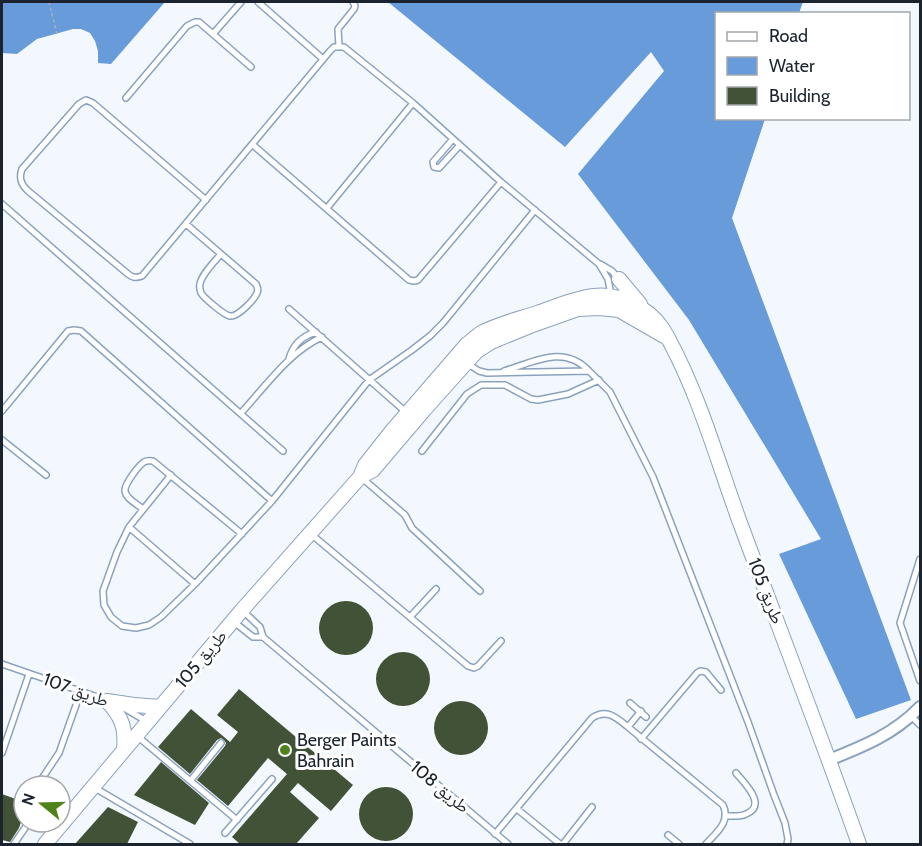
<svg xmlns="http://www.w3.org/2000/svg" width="922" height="846" font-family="Cabin,'Noto Naskh Arabic',sans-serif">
<rect width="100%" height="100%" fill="#f3f8fe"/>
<path fill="#689bda" d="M2,2h163l-54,62 -13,-1v-12l-3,-10 -5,-8 -9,-4h-8l-36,10 -20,15 -15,-1z
M388,2h415l-4,11 -83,1v104l49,1 -33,99 179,482 -55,19 -77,-165 42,-15 -132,-219 -111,-146 86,-103 -13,-19 -86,95z"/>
<path fill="#425236" d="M319 628a27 27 0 1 1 54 0a27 27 0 1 1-54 0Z
M376 679a27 27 0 1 1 54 0a27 27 0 1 1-54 0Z
M239,689l114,96 -22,26 -33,-28 -8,9 29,26 -23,26h-56l-8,-7 55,-63 -19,-16 -40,48 -31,-26 28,-34 1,-3 -2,-3 -3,-2 -4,2 -27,34 -32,-27 33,-38 39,33 8,-10 -21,-17z
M434 728a27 27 0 1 1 54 0a27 27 0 1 1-54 0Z
M161,762l48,41 -14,22 -61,-30z
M359 814a27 27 0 1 1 54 0a27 27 0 1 1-54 0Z
M2,794l22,8v11l-5,15 -9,14 -8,-2z
M108,807l30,15 -11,22h-52z"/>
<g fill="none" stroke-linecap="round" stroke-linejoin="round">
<g stroke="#8ba2be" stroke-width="8">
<path id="lane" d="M258,2l65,57
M213,34l28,-32
M339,46l-1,-17 16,-20 1,-3 -2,-4
M126,98l61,-72 8,-4h4l52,45
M453,139l-20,23 1,5 5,1 21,-23
M253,145l156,135 5,1 4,-1 83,-98
M206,200l-113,-97 -7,-3 -7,4 -57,65c-3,8 -2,14 5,21l101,84c5,4 8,4 14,2l188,-225 4,-4h10l69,56 88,79 98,82 9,15 3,16
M2,204l281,247
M327,208l86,-105
M186,224l70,60c1,3 3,5 1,9 -3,7 -19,24 -27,23 -6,-1 -26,-18 -29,-23 -1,-3 -2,-6 -1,-9 1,-9 15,-23 21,-30
M600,264l12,7 6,7
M289,309l118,104
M289,359c4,-15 13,-23 27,-27
M468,364l11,7 8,2 102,-2 21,21 43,85 95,245 26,73 11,28 3,16 -1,5
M504,371c30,-9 60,-27 85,0
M2,411l66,-80 6,-1 7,1 191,170
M241,413c23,-25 49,-62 81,-76
M2,440l44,35
M422,451l45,-57 14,-9h24l26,14 7,1 30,-6 31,-14
M171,475l-42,52 -12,25 -14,39 1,14 7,12 11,9 14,2 13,-3 12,-8 34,-33 77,-83 97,-121 43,-30 18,-14 13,-13 92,-113
M362,478l43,37 7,13 68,63
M143,509c-6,-5 -17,-10 -18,-18 -1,-6 13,-25 19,-29 4,-2 5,-1 9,-1l89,73
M129,527l66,57
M311,534l157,132 6,2 4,-2 23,-25
M920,559l-20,64 20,58
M243,611l17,16 3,10 245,207
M410,617l26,-28
M234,622l19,15h10
M2,664l104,36
M630,703l16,14
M126,709l20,12
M911,716l9,9
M628,727l13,-16
M137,736l100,84
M641,739l56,-66 3,-2 6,1 15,18
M2,753l27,-79
M191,780l30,-37
M37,786l22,-33 22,-62
M95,788l95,56
M517,809l43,35
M726,816c6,0 15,1 20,-2 22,-9 -2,-31 -10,-41
M225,833l47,-54
M495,834l97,-116c15,-10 25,0 36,9l95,78c8,17 -7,28 -17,39
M668,835l11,9
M14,844l15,-22
M563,844l29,-37"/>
</g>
<g stroke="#8ba2be" stroke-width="14">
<path id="street" d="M829,760c35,-14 65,-26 91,-53"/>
</g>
<g stroke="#8ba2be" stroke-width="16">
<path id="secondary" d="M619,279l21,25
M362,476l11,-6 51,-60 42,-47 11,-12 14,-9 39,-16 48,-17 21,-1 20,2 45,26
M107,701c15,16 19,27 17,49
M107,701l27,4 26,2
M45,844l197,-234 118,-133 5,-12 26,-33 76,-88c5,-3 9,-8 14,-11 17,-9 38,-14 56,-20 18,-6 38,-15 57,-17 16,-2 34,3 47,12 12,7 21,18 27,30 31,57 49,121 71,182 40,108 82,216 120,324"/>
</g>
<path stroke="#aab1b8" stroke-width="1.5" stroke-dasharray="3 3" stroke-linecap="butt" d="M49,2l8,32"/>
<use href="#lane" stroke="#fff" stroke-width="5"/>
<use href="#street" stroke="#fff" stroke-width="10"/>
<use href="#secondary" stroke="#fff" stroke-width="14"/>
</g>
<circle fill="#4e831a" stroke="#fff" stroke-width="2" cx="285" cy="750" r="6"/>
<g text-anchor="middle" stroke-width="6" stroke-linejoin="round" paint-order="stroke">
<g font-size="18" fill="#1a232e" stroke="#fff">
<text transform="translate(766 591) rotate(69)" y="6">طريق 105</text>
<text transform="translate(201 659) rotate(-50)" y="6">طريق 105</text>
<text transform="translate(76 690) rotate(20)" y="6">طريق 107</text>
<text transform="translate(440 787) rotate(40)" y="6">طريق 108</text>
</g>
<g font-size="18" fill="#1a232e" stroke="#fff" text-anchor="start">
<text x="297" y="746">Berger Paints<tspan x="297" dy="21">Bahrain</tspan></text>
</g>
</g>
<rect width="922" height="846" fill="none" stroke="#1a232e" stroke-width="6"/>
<rect x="715" y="12" width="195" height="108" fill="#ffffff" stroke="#a3a7ab" stroke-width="1.5"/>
<rect x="727" y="32" width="30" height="9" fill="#ffffff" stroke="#a3a7ab" stroke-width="1.5"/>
<text x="769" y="42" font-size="18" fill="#1a232e">Road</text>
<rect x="727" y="57" width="30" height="18" fill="#689bda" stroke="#a3a7ab" stroke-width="1.5"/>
<text x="769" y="72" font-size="18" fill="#1a232e">Water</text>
<rect x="727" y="87" width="30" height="18" fill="#425236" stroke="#a3a7ab" stroke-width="1.5"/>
<text x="769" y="102" font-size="18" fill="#1a232e">Building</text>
<g transform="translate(42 804) rotate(289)"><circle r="28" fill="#ffffff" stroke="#a3a7ab" stroke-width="1.5"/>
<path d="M0-4.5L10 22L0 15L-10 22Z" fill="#4e831a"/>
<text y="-9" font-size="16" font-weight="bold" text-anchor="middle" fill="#1a232e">N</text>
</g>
</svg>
